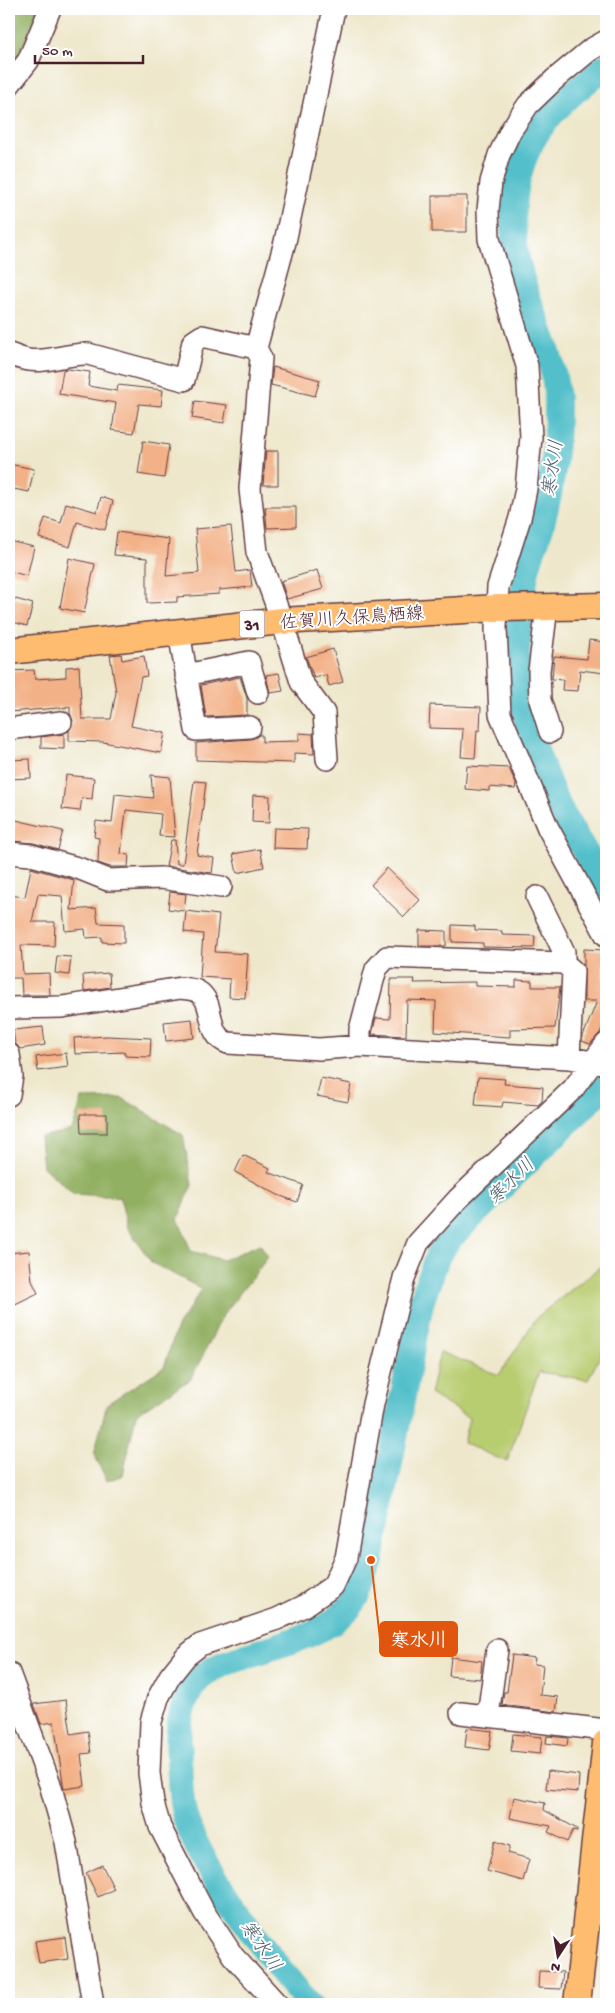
<svg xmlns="http://www.w3.org/2000/svg" width="615" height="2013" font-family="'Gochi Hand','Klee One',sans-serif">
<rect width="100%" height="100%" fill="#fff"/>
<filter id="ink" filterUnits="userSpaceOnUse"><feTurbulence type="fractalNoise" baseFrequency=".02" numOctaves="2"/><feDisplacementMap in="SourceGraphic" scale="10" xChannelSelector="R" yChannelSelector="G"/><feConvolveMatrix kernelMatrix="1 2 1 2 8 2 1 2 1" color-interpolation-filters="sRGB"/></filter>
<filter id="wash" filterUnits="userSpaceOnUse"><feTurbulence type="fractalNoise" baseFrequency=".0096" numOctaves="4" result="noise"/><feDisplacementMap in="SourceGraphic" scale="20" xChannelSelector="R" yChannelSelector="G"/><feGaussianBlur stdDeviation="1.12" result="paint"/><feColorMatrix in="noise" values="0 0 0 0 0 0 0 0 0 0 0 0 0 0 0 0 0 1.4 0 .05"/><feComposite in="paint" operator="in"/></filter>
<g filter="url(#wash)">
<rect width="100%" height="100%" fill="#eee7cb"/>
<path fill="#b8cc70" stroke="#81764e" d="M606,1262v82l-18,36 -49,-8 -32,90 -44,-19 6,-25 -39,-24 10,-42 59,23 38,-58z"/>
<path fill="#92b062" stroke="#6e6846" d="M9,9h30l-24,55 -6,6z
M122,1098l61,37 9,50 -14,34 13,32 32,9 37,-16 8,13 -45,58 -32,64 -55,35 -13,61 -16,6 -13,-27 13,-50 57,-37 13,-40 25,-38 -50,-26 -25,-36 -7,-30 -46,-3 -31,-27 -3,-30 32,-7 10,-31z"/>
<g fill="none" stroke-linecap="round" stroke-linejoin="round">
<path stroke="#52bfca" stroke-width="26" d="M606,66c-21,17 -45,35 -62,57 -33,43 -37,102 -23,153 14,50 37,81 36,137 0,36 -5,74 -15,110 -4,15 -11,30 -15,46 -5,25 -13,87 -9,111 6,40 21,82 37,119 14,30 35,59 51,88
M309,2004c-26,-29 -49,-60 -71,-93 -19,-27 -39,-56 -51,-88 -7,-20 -7,-46 -8,-67 -2,-26 1,-58 21,-78 12,-11 29,-16 44,-21 34,-13 80,-21 105,-49 12,-13 16,-31 22,-48l50,-257 17,-48 11,-16 157,-154"/>
</g>
<g id="blocks">
<path fill="#f3b187" d="M432,196h35v36h-35z
M273,367l47,13 -5,16 -44,-11z
M67,369l23,3 -2,14 29,5 1,-6 45,5 -2,16 -22,-2 -5,29 -22,-3 4,-27 -57,-9 4,-24z
M195,401l32,4 -3,18 -32,-5z
M143,441l26,4 -5,33 -26,-4z
M266,451h12v34h-15z
M9,464l25,5 -5,23 -20,-4z
M101,497l12,4 -8,29 -28,-8 -7,25 -31,-9 6,-20 16,5 5,-20 31,9z
M265,507h31v20l-29,1z
M231,526l5,46 14,-2 2,17 -33,3v4l-42,3v5l-30,1v-45l-33,-3 3,-23 52,7 -3,37 33,-3 -4,-44z
M9,541l25,6 -7,29 -18,-5z
M69,558l26,6 -11,49 -24,-5z
M317,570l6,19 -36,10 -6,-18z
M9,597l24,7 -6,22 -18,-5z
M589,640l17,2 -1,31 -25,-3 -2,21 -16,-1 1,-10 -11,-1 2,-23 33,3z
M333,649l10,33 -14,4 -3,-11 -12,3 -8,-21z
M121,654l1,6 22,-4 3,20 -6,1 -10,49 34,7 -4,20 -58,-11 -34,-1v-10l4,-10 -3,-8v-6l-61,5v-41l25,-1 1,9 31,-2v-10l13,-1 3,53h29l5,-27 -6,-37z
M279,673l4,18 -13,2 -4,-18z
M240,677l7,21v17l-41,2 -5,-32z
M430,705l51,2 -1,23h-3l-2,28 -14,-1 2,-28 -34,-1z
M299,733l14,1 1,20 -20,-1v10l-98,-3v-17l55,-4 8,-4h3v7l37,-1z
M64,734v15l-23,-1v-11z
M30,759l1,19 -22,1v-19z
M467,766l42,2 7,16 -1,5 -26,-2v4l-24,-2z
M66,775l28,3 -2,21 -10,-1 -2,13 -18,-2z
M151,775l19,2 5,60 -16,-1 2,-22 -35,-4 -5,44 8,1 -1,12h-18l-12,-4 1,-25 -5,-1 2,-16 16,2 3,-29 38,4z
M194,781l12,1 -9,73 17,3 -2,15 -46,-7 5,-26h4l2,24h6z
M253,795l17,1 -1,27 -17,-1z
M16,820l47,11 -5,19 -24,-7 -22,-2z
M274,828l34,1 -1,20 -34,-1z
M260,849l4,18 -27,6 -4,-19z
M31,868l43,12 -3,30 25,-2 2,15 26,1v19l-22,-1v-5l-16,1 -1,-9 -20,2 -3,-35 -24,-2 -6,28h23l-1,24 -33,-1 2,29 26,-1 1,22h-28l-1,-17h-12v-83l16,2z
M387,868l33,32 -16,17 -33,-32z
M170,892l16,2 -2,17 -16,-2z
M186,911l33,4 -4,37 33,2 -3,44 -16,-1 1,-18 -30,-2 3,-43 -19,-2z
M452,925l23,1v4l27,1v4l33,1 -1,12 -51,-1v-4l-31,-1z
M419,930l27,1v15h-27z
M584,949l20,1 -1,29h3v40l-6,14 -10,11 -8,-3 1,-5 14,-35h-13z
M57,956l14,1 -2,18 -14,-2z
M109,973l1,14 -26,4 -1,-16z
M391,979h24l-1,4 61,-1v4l41,1v-7l16,1v6h28l-5,41 -45,1v8l-75,-5 1,-31 -29,-1 -1,36 -34,-2 4,-16 14,1z
M192,1019l2,19 -28,3 -2,-19z
M43,1027l2,18 -25,4 -5,-6 -2,-13z
M107,1036l44,2 -1,19 -25,-1v-4l-50,2 -1,-16z
M66,1053l2,14 -30,4 -2,-14z
M478,1077l27,2 -1,5 39,3 -1,14 -4,4 -35,-3 -1,5 -27,-2z
M321,1078l30,6 -3,18 -31,-6z
M80,1114h27v19h-26z
M243,1155l27,13 -2,4 35,13 -6,17 -19,-7 -43,-23z
M29,1251l3,30 6,12 -29,14v-54z
M512,1655l23,3 -1,6 9,1 -3,30 18,2 -2,15 -54,-7 2,-13h3z
M451,1657l31,4 -2,18 -31,-3z
M66,1700l5,34 17,-3 3,22 -10,1 4,32 -21,3 -10,-67 -13,2 -7,-20z
M467,1728l25,3 -3,19 -24,-3z
M513,1734l29,3 -2,17 -29,-3z
M547,1736l21,2 -1,8 -21,-3z
M548,1771l31,4 -1,17 -32,-3z
M514,1797l31,6 -1,7 33,19v2l-4,-1 -6,12 -19,-10 3,-6 -41,-8z
M495,1841l15,5 -2,7 21,6 -6,22 -36,-10z
M102,1865l12,24 -16,8 -12,-24z
M65,1937l3,22 -29,4 -4,-22z
M539,1971l24,1 -2,17 -23,-1z"/>
</g>
</g>
<g filter="url(#ink)">
<use href="#blocks" fill-opacity="0" stroke="#633d43" stroke-width="1"/>
<g fill="none" stroke-linecap="round" stroke-linejoin="round">
<g stroke="#633d43" stroke-width="24">
<path id="minor" d="M606,41l-16,9 -35,29 -27,26 -17,25 -12,25 -8,27 -3,28 1,29 38,127 4,71 -5,52 -6,29 -22,69 -2,41 4,86 48,114 58,107
M9,85l19,-24 22,-52
M256,348l5,10 -11,131 7,63 25,69 19,61 23,31 3,46
M9,354c6,2 13,5 19,6 20,3 40,-7 60,-6l96,26 9,-38 9,-6 54,12 29,-106 49,-233
M547,607l-8,64 1,29 10,32
M179,632l17,98 54,-3
M186,675l63,-13 9,31
M9,729l52,-7
M9,853l22,2 47,13 30,12 53,-2 60,9
M537,897l27,55v11
M9,1008l53,-1 119,-19c5,1 12,1 16,3 20,11 7,44 31,52l91,6 41,-3 209,12 37,6
M360,1046v-16l16,-61 11,-12 177,6 9,8 -4,87
M9,1054l3,22 -3,19
M9,1673l41,111 16,58 27,162
M461,1713l145,17
M488,1716l9,-66
M586,1915l20,-2
M277,2004l-44,-48 -29,-44 -44,-85 -7,-24 -4,-30 2,-51 7,-24 12,-22 16,-20 14,-11 77,-26 27,-13 29,-20 13,-28 27,-154 31,-126 14,-35 40,-44 115,-110 33,-45"/>
</g>
<g stroke="#633d43" stroke-width="29">
<path id="major" d="M9,651l273,-30 215,-13 109,-2
M577,2004l29,-261"/>
</g>
<use href="#minor" stroke="#fff" stroke-width="21"/>
<use href="#major" stroke="#febc70" stroke-width="26"/>
</g>
</g>
<g text-anchor="middle" stroke-width="4" stroke-linejoin="round" paint-order="stroke">
<rect fill="#fff" stroke="#80626b" stroke-width="1" x="239.5" y="610.5" width="25" height="27" rx="4"/>
<g font-size="16" font-weight="bold" fill="#4a1f2b">
<text x="252" y="630">31</text>
</g>
<g font-size="18" fill="#4a1f2b" stroke="#fff">
<text transform="translate(352 617) rotate(-4)" y="6">佐賀川久保鳥栖線</text>
</g>
<g font-size="19" font-style="italic" fill="#4d5f6b" stroke="#fff">
<text transform="translate(551 468) rotate(-82)" y="7">寒水川</text>
<text transform="translate(510 1180) rotate(-45)" y="7">寒水川</text>
<text transform="translate(262 1945) rotate(55)" y="7">寒水川</text>
</g>
</g>
<path fill="none" stroke="#e0560e" stroke-width="2" d="M371 1560L380 1639"/>
<circle fill="#e0560e" stroke="#fff" stroke-width="2" cx="371" cy="1560" r="5"/>
<rect fill="#e0560e" stroke="#e0560e" stroke-width="2" x="380" y="1622" width="77" height="34" rx="5"/>
<g font-size="19" text-anchor="middle" font-weight="bold" fill="#fff">
<text x="419" y="1646">寒水川</text>
</g>
<rect width="615" height="2013" fill="none" stroke="#fff" stroke-width="30"/>
<g transform="translate(558 1956) rotate(192)" stroke="#ffffff" stroke-width="4" paint-order="stroke">
<path d="M0-4L9 19L0 12L-9 19Z" fill="#4a1f2b"/>
<text y="-8" font-size="14" font-weight="bold" text-anchor="middle" fill="#4a1f2b">N</text>
</g>
<path d="M35 55v8h108v-8" fill="none" stroke="#4a1f2b" stroke-width="2.5"/>
<text x="42" y="55" font-size="15" fill="#4a1f2b" stroke="#ffffff" stroke-width="4" paint-order="stroke">50 m</text>
</svg>
